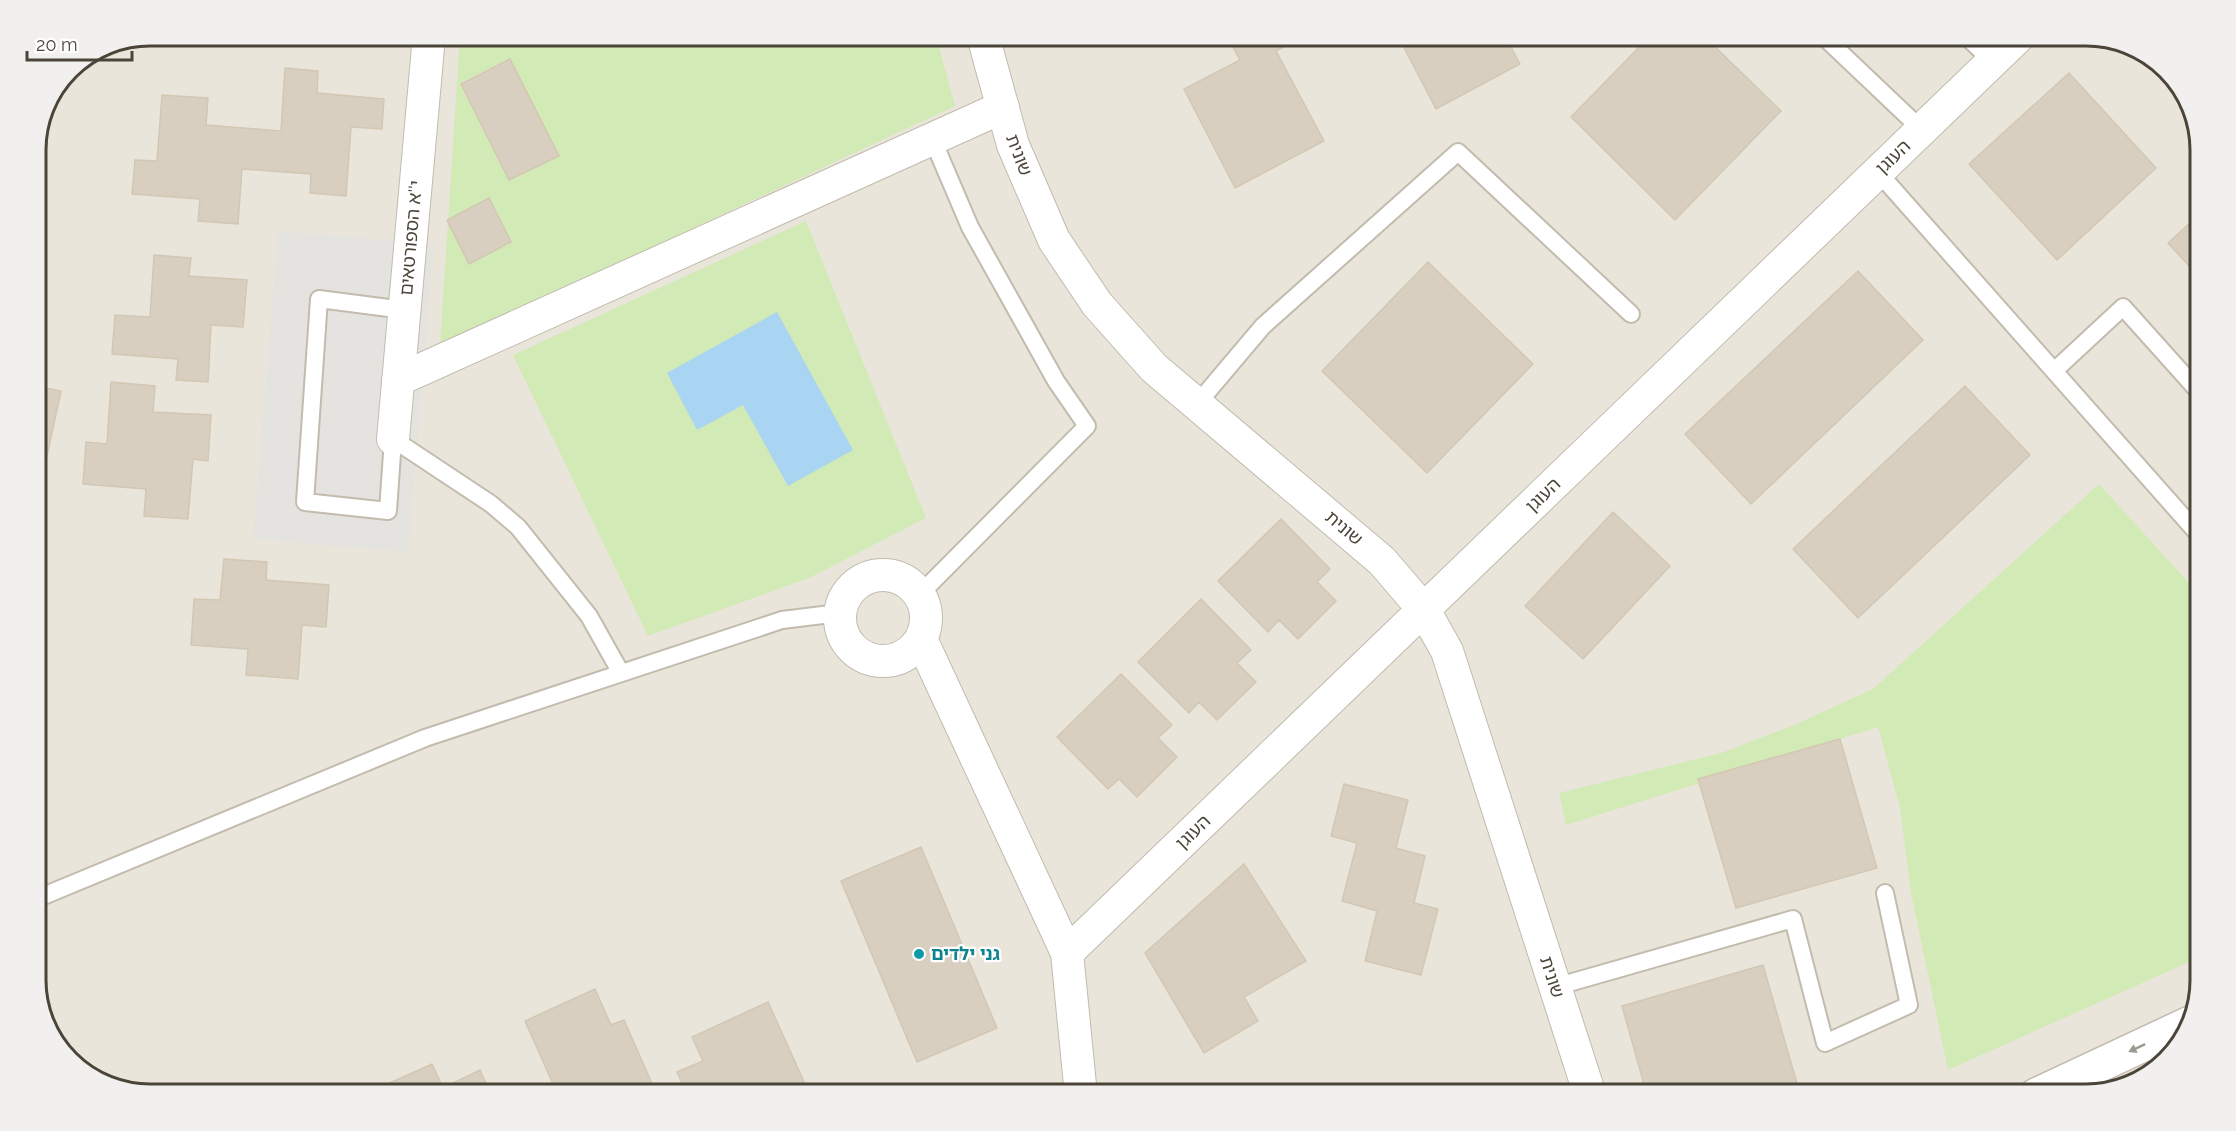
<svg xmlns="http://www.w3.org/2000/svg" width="2236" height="1131" font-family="Raleway,'Noto Sans Hebrew',sans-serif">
<rect width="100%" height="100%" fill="#f6f3ec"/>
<path fill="#eae5da" d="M150,36h1936l50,12 45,39 19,56v838l-12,50 -39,45 -63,19h-1936l-50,-12 -45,-39 -19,-55v-846l34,-74 37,-24z"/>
<path fill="#d2eab5" d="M460,36h476l19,70 -515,240z
M806,221l120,297 -117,60 -161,58 -135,-281z
M2099,484l101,111v362l-252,113 -37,-177 -11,-85 -22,-81 -312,98 -7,-32 162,-40 73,-28 79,-36z"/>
<path fill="#e5e3e0" d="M278,231l156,13 -26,308 -155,-13z"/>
<path fill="#a9d4f2" d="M777,312l76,138 -65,36 -45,-81 -46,25 -30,-57z"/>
<path fill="#d8cfc1" stroke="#d3c7b4" stroke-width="1.5" d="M1227,36h78l-29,15 48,90 -89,47 -51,-99 56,-29z
M1398,36h107l15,28 -84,45z
M1650,36h54l77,75 -106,109 -104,-103z
M510,59l49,97 -50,24 -48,-96z
M285,68l33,3 -1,22 67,6 -2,30 -31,-2 -5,69 -36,-3 1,-19 -69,-5 -4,55 -40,-3 2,-22 -68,-5 3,-34 22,1 5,-66 46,3 -2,27 75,6z
M2069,73l87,95 -99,92 -88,-96z
M489,198l22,44 -42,22 -22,-44z
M2200,214v64l-32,-35z
M154,255l37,3 -2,18 58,4 -4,47 -32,-2 -3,57 -32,-2 2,-21 -66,-5 3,-39 35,2z
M1428,262l105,102 -106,109 -105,-102z
M1858,271l65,69 -172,164 -66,-70z
M111,382l44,4 -2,26 58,3 -3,46 -15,-2 -5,60 -44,-3 2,-27 -63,-5 3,-42 21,2z
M36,386l25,5 -25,116z
M1965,386l65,69 -172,163 -65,-69z
M1613,512l57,54 -87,93 -58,-53z
M1281,519l49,50 -13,13 19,19 -38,38 -19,-19 -11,12 -50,-51z
M224,559l43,3 -1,18 63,5 -3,42 -24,-2 -4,54 -52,-4 2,-26 -57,-4 3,-46 26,1z
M1201,599l50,51 -14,13 19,19 -39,38 -18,-18 -10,11 -51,-51z
M1121,674l51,51 -14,13 19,19 -40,40 -18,-18 -11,10 -51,-52z
M1840,739l37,129 -141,40 -38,-129z
M1344,784l64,16 -12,48 29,8 -11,47 24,6 -17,66 -56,-14 12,-50 -35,-10 15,-58 -26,-7z
M921,847l76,181 -80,34 -76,-181z
M1244,864l62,97 -62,36 14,24 -54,32 -59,-100z
M1763,965l37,129 -153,1 -25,-89z
M595,989l16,36 13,-5 33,75h-99l-33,-74z
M768,1002l42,93h-123l-10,-23 26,-11 -11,-24z
M432,1064l11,24 37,-18 11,25h-128z"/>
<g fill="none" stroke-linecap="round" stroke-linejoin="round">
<g stroke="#c2bbae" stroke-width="20">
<path id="service" d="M1823,36l99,94
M1966,36l27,26
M1878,172l322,364
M404,310l-85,-11 -14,203 83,9 5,-72 98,65 27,23 71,89 32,57
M2054,371l69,-64 77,86
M1197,404l66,-78 195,-174 173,162
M919,595l168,-169 -31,-45 -86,-154 -38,-89
M36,899l389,-161 357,-118 57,-7
M1555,987l238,-68 32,124 84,-38 -24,-112"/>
</g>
<g stroke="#c2bbae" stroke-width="34">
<path id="minor" d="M983,36l30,109 41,95 43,64 57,64 228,193 42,49 23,41 143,444
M398,380l605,-273
M393,439l36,-403
M840 618a43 43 0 1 1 86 0a43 43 0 1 1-86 0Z
M921,639l146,314 14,142
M1067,953l952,-917"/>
</g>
<g stroke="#c2bbae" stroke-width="36">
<path id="tertiary" d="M2036,1095l154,-72"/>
</g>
<use href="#service" stroke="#fff" stroke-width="16"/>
<use href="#minor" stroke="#fff" stroke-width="32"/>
<use href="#tertiary" stroke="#fff" stroke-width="33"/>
</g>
<defs><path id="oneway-solid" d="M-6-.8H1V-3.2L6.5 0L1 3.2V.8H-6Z" transform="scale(1.5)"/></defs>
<use fill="#9c9892" href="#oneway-solid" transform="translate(2137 1048) rotate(155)"/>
<circle fill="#0f9aa8" stroke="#fff" stroke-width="2" cx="919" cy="954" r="6"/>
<g text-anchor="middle" stroke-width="4.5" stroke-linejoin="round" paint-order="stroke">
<g font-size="18" fill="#4b4439" stroke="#fff">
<text transform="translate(1019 155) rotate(69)" y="6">שונית</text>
<text transform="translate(1893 157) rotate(-44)" y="6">העוגן</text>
<text transform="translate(411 238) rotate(-85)" y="6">י''א הספורטאים</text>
<text transform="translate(1543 495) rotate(-44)" y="6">העוגן</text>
<text transform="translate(1344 528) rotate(40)" y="6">שונית</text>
<text transform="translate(1193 832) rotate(-44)" y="6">העוגן</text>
<text transform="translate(1552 977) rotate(72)" y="6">שונית</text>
</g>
<g font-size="18" font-weight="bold" fill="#0d838f" stroke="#fff" text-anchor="start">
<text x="931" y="960">גני ילדים</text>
</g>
</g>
<path d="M0 0H2236V1131H0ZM150 46H2086A104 104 0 0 1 2190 150V980A104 104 0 0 1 2086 1084H150A104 104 0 0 1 46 980V150A104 104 0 0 1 150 46Z" fill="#f1f0ef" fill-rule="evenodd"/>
<path fill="none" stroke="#4b4439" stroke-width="3" d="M150 46H2086A104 104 0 0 1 2190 150V980A104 104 0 0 1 2086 1084H150A104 104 0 0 1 46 980V150A104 104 0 0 1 150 46Z"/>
<path d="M27 51v9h105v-9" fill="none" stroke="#4b4439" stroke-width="3"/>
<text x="36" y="51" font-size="18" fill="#4b4439" stroke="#ffffff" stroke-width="4.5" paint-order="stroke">20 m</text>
</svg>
